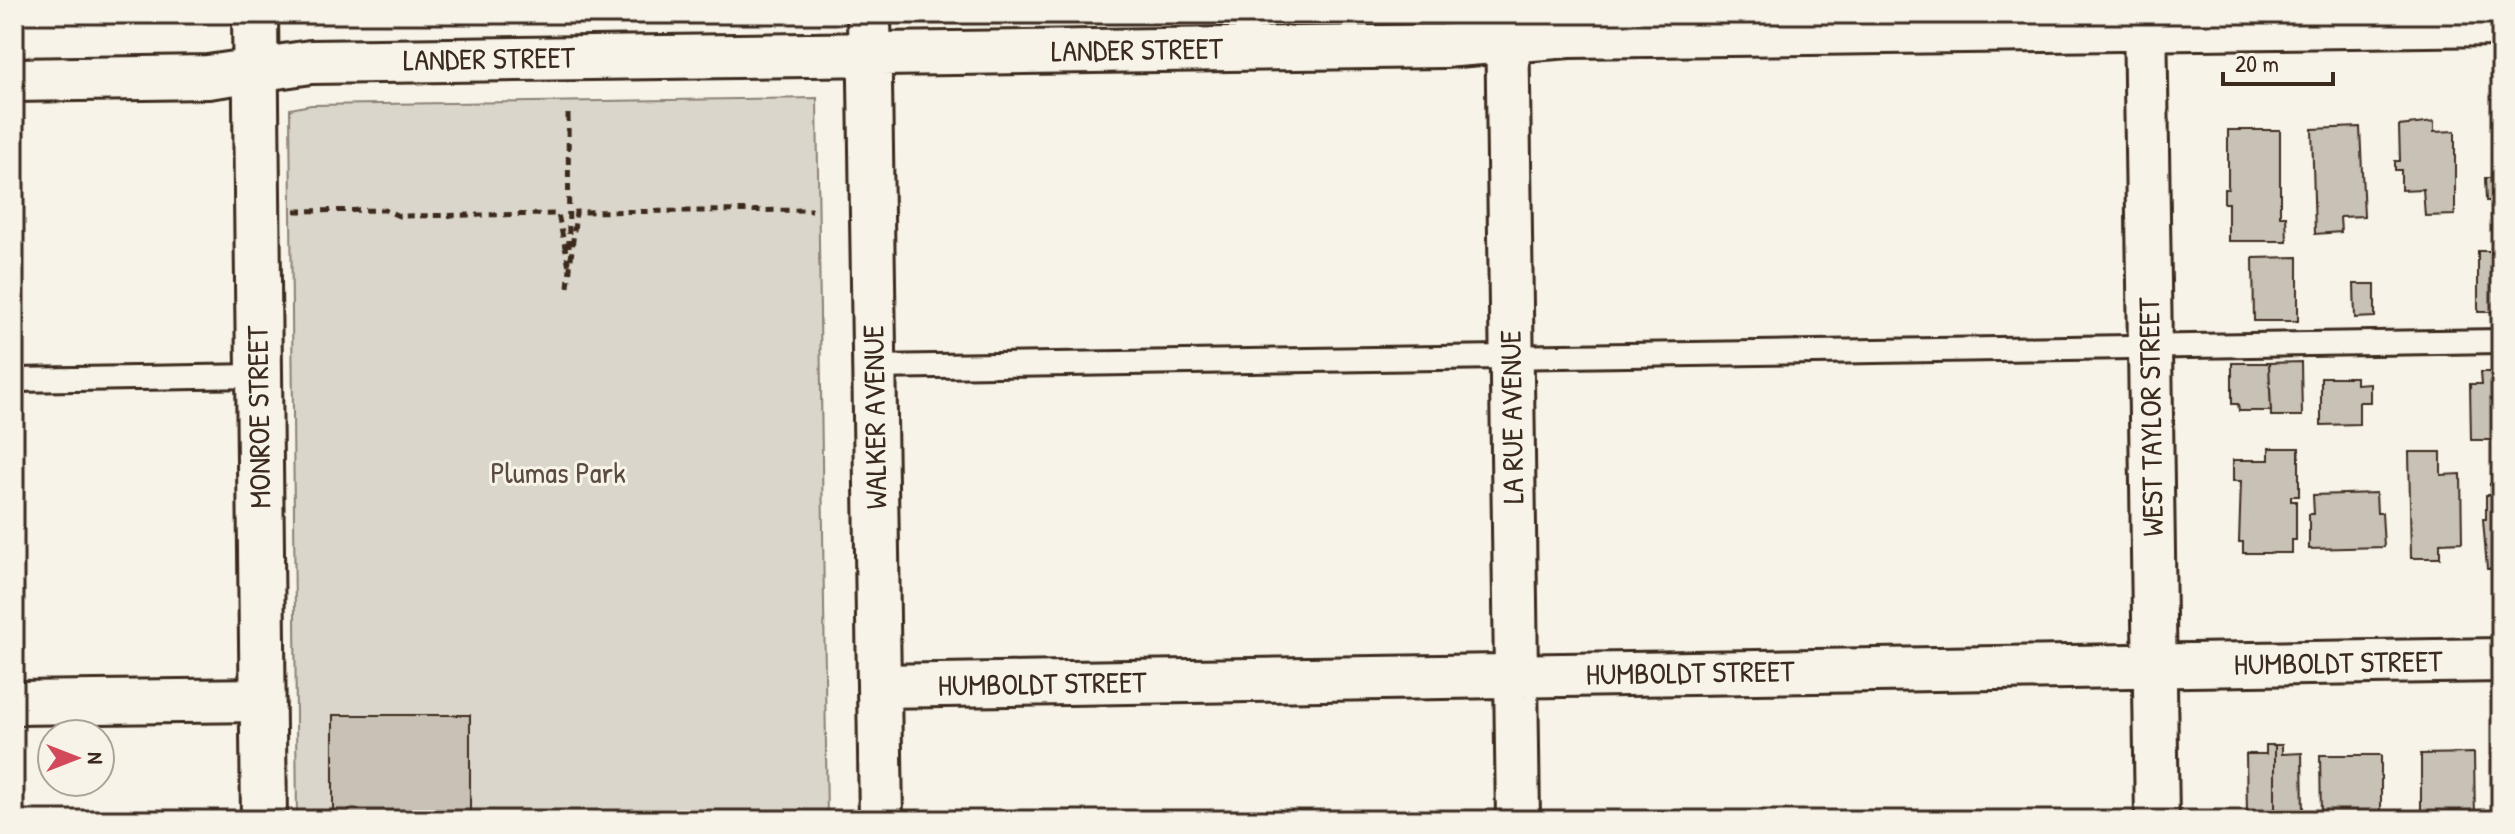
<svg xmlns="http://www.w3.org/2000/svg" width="2515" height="834" font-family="'Patrick Hand',sans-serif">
<rect width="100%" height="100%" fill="#f7f3e8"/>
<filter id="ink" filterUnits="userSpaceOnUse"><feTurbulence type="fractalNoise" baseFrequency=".0125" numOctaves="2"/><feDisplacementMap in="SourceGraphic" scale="16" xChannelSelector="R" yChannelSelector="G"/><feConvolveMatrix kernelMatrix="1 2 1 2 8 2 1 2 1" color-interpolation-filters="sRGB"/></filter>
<g filter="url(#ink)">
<path fill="#dbd6cb" stroke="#8b8074" stroke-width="2" d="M817,98l10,722h-530l-7,-711 21,-4z"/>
<path fill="#c8c1b6" stroke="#3b2a1e" stroke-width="2" d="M2434,122v10l21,-1v84l-30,1 -2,-27 -22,1v-20h-6v-9h5l-1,-35z
M2360,127l4,89 -24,1 1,15 -26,2 -3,-105z
M2495,127h6v74h-15l-1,-23h12z
M2228,130h52v86h6l1,25h-59v-38h-4v-14h4z
M2478,251h23v61h-23z
M2298,257v64h-44l-1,-63z
M2354,284h21v33l-20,1z
M2301,362l1,54h-31l-2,-53z
M2232,363h37l2,48h-32l-1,-7h-6z
M2481,372h20v71l-4,-3h-26l-1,-56h12z
M2321,377h35v7l14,-1v19h-11v22l-38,1z
M2269,448h30v48h-8v5h5v39h-4v13h-49v-11h-4l2,-61h-8v-21h36z
M2409,452h32v23l20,-1 1,68 -22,1v15h-29z
M2497,478h4v91h-14l-4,-50h3v-24h4v-11h7z
M2376,493l1,20h5l2,34 -75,2v-35h5l-1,-19z
M333,715h137v105h-137z
M2266,745h9v69h-28l-1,-60h20z
M2275,745h7v9l20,-1 1,60 -28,1z
M2474,753l1,67h-54v-66z
M2320,755h61v63l-60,1z
M2497,764h4v56h-3z"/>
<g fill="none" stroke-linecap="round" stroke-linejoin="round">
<g stroke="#3b2a1e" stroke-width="28">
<path id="service" d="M874,367l1627,-26
M14,380l244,-4"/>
</g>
<g stroke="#3b2a1e" stroke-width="48">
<path id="minor" d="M869,14l12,806
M1507,14l11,806
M2145,14l12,806
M14,80l194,-3 103,-15 1133,-16 125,-10 932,-12
M879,686l1622,-26
M14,703l249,-3"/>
</g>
<g stroke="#3b2a1e" stroke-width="50">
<path id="tertiary" d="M255,14l9,806"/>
</g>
<path stroke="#3b2a1e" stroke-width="5" stroke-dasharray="8 6" stroke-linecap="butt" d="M568,114l1,135
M295,211l90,-1 14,6 159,-2 12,57
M568,287l8,-75 236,-2"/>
<use href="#service" stroke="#f7f3e8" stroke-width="22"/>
<use href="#minor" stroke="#f7f3e8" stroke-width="42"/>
<use href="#tertiary" stroke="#f7f3e8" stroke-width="44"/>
</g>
</g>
<g text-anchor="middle" stroke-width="6" stroke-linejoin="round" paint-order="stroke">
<g font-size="30" fill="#3b2a1e" stroke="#f7f3e8">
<text transform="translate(1137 50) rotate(-1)" y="10">LANDER STREET</text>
<text transform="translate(489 59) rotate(-1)" y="10">LANDER STREET</text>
<text transform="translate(259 417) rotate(-91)" y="10">MONROE STREET</text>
<text transform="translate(875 417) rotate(-91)" y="10">WALKER AVENUE</text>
<text transform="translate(1512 417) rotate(-91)" y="10">LA RUE AVENUE</text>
<text transform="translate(2151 417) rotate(-91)" y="10">WEST TAYLOR STREET</text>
<text transform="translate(2338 663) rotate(-1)" y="10">HUMBOLDT STREET</text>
<text transform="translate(1690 673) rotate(-1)" y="10">HUMBOLDT STREET</text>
<text transform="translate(1042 684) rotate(-1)" y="10">HUMBOLDT STREET</text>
</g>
<g font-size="30" fill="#5b4c41" stroke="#f7f3e8">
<text x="558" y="483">Plumas Park</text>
</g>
</g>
<rect width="2515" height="834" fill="none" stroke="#f7f3e8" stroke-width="48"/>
<rect x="24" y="24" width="2467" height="786" fill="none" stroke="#3b2a1e" stroke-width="3" filter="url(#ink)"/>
<g transform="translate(76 758) rotate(90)"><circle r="38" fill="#f7f3e8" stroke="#aca397" stroke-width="2"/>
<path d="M0-6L14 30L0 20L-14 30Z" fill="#d1495b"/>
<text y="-12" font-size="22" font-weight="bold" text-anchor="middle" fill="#3b2a1e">N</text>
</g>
<path d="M2223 72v12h110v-12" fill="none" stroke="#3b2a1e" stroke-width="4"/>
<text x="2235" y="72" font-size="24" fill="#3b2a1e" stroke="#f7f3e8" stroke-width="6" paint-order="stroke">20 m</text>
</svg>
